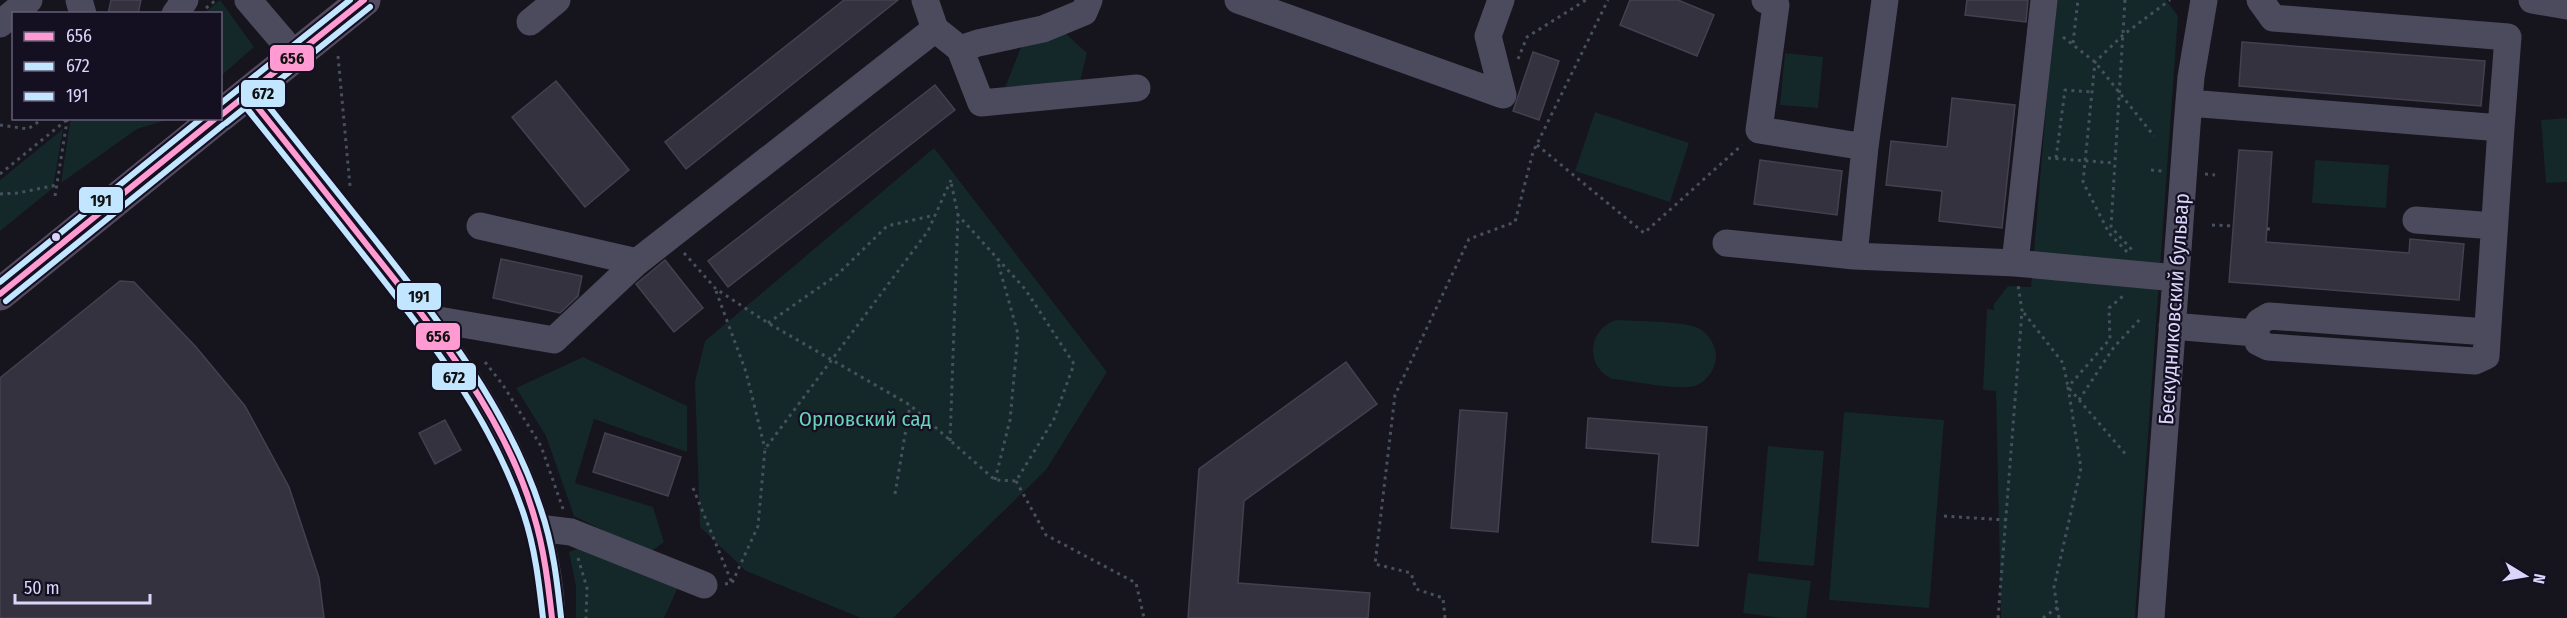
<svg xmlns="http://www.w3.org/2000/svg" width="2567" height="618" font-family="'Fira Sans Condensed',sans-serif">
<rect width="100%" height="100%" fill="#16141d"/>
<path fill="#142729" d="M220,0l34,47 -33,29 -1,-62 -16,-1z
M2055,0h111l12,16 -43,602h-134l-5,-227 -13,-1 4,-81 7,1v-6l14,-18 23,1z
M1063,31l24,22 -8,33 -75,4 19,-48z
M1785,53l38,4 -5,51 -38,-3z
M1595,112l94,31 -19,59 -95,-31z
M2567,118v64l-21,1 -5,-63z
M75,119v-1l95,1 -33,10 -76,54 9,-61z
M63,129l-10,59 -53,43v-51z
M934,148l173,224 -61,98 -153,148h-32l-115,-47 -46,-44 -5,-145 10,-41z
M2315,160l74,5 -3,43 -74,-5z
M1616,320c18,1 68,1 82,8 10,5 16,15 18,25 1,15 -10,32 -26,34 -21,2 -56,-6 -78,-8 -27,-13 -25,-49 4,-59z
M583,357l104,49v46l-93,-33 -19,64 78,24 11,35 -15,11 -75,-37 -28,-80 -30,-48z
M1844,412l100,8 -15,188 -100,-8z
M1768,446l56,5 -10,115 -56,-5z
M585,546l94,39 -15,33h-88v-32l-7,-34z
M1748,573l63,8 -5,37h-25l-38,-5z"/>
<path fill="#34323f" stroke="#444050" stroke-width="1.5" d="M111,0h30l-3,14h-30z
M844,0h54l-212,169 -21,-27z
M1630,0h48l36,15 -17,41 -77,-31z
M1967,0h61l-2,22 -61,-7z
M2242,42l243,19 -4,45 -242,-20z
M1533,52l26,9 -20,59 -26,-9z
M556,81l73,89 -44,37 -73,-90z
M935,85l20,25 -227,177 -20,-26z
M1952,98l63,7 -13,123 -63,-7 3,-30 -56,-6 5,-44 56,6z
M2239,150l33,2 -6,90 143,11 1,-14 54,5 -5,56 -230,-18z
M1760,160l82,11 -5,44 -83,-11z
M501,259l81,17 -4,20 -18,17 -67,-15z
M665,260l38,48 -29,24 -38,-48z
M120,281l14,1 62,65 49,59 44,81 30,91 5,40h-324v-240z
M1346,362l31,42 -133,97 -6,82 132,10 -2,25h-180l11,-149z
M1460,410l47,3 -9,119 -47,-4z
M1588,418l119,9 -9,119 -46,-4 7,-88 -73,-6z
M445,420l16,30 -26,14 -16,-31z
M605,433l76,24 -13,39 -75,-24z"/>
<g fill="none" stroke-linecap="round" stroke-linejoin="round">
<path stroke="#47505d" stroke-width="3" stroke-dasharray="3 4.5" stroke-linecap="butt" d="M2125,0l-14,227 22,24
M206,8l10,-8
M2063,37l32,25 59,74
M2073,43l5,-43
M338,56l12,130
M1518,59l9,-22 59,-37
M0,125l28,4 16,-11
M1537,145l107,88 98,-88
M2048,158l67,5
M2056,158l9,-68 27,2
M2151,170l11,1
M0,174l69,-56
M2205,174l10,1
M0,194l18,-1 39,-8
M55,196l12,-75 -7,-3
M2212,225l22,1
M2267,229h3
M2127,252l-18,-19 -26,-51 12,-120 28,-27 47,-35
M684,253l32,36 52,34 142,82 85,75 21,1 38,-62 20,-55 -49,-75 -67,-74
M716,291l30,81 19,77
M2024,313l39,50 5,24 60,70
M768,323l69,-48 50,-49 48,-11
M485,362l18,23 38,61 22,63
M2079,400l35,-53 27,-29
M950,441l8,-226 -7,-33
M995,480l15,-60 8,-86 -21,-75
M1016,481l30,54 90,48 8,35
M693,488l39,95
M895,494l15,-89
M1944,516l62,4
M578,558l9,30 -1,30
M725,584l7,-1 26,-57 7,-77 163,-218 23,-51
M1445,618l-2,-20 -27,-9 -5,-16 -36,-9 20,-169 74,-156 46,-17 18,-70 75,-152
M1998,618l24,-307 -4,-26
M2043,618l15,-11
M2059,618l-5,-31 27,-119 -13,-81 42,-48 -1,-31 14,-12"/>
<path stroke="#4c4a5d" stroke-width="27" d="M79,0l4,14
M248,0l47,55
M925,0l10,29 25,20 21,54 156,-15
M1238,0l265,95
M1501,0l-13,36 15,59
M1765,0l11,5 -17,125 106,17
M1885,0l-20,147 -11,109 161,7 161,15
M2532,0l35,6
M175,14l10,-14
M530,22l27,-22
M0,24l29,-24
M960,49l18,-6 65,-14 41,-17 5,-12
M247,94c41,51 82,102 122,153 88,109 177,225 183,371
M2189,103l312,25 7,-91 -235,-19 -13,-18
M2416,220l78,6
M480,226l157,36 298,-233
M1726,243l128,13
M2015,263l29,-263
M427,318l127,22 83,-78
M2172,326l83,7 3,9 10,5 207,14 11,-5 15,-228
M2255,333l4,-11 10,-6 218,16
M538,528l33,4 133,53
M2151,618l36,-492 4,-49 13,-77"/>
<path stroke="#544b61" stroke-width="33" d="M220,116l144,-116
M0,294l217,-176"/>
<g stroke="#141021" stroke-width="10">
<path id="bus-1" d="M247,94c42,52 83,104 124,156 64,80 134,166 163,266 10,33 14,67 18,102
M220,116l144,-116
M0,294l216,-176"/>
</g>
<g stroke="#141021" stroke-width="10">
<path id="bus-2" d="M240,100c41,51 82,102 122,153 64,81 129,163 162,262 11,33 15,68 19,103
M226,123l144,-116
M6,301l217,-176"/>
</g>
<g stroke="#141021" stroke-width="10">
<path id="bus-3" d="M254,88c41,51 81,102 122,153 65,83 132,167 165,269 12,35 16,71 20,107
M220,104l130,-104
M0,282l202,-164"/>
</g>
<use href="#bus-1" stroke="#ff9ad2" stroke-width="6"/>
<use href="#bus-2" stroke="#c2e6ff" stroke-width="6"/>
<use href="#bus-3" stroke="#c2e6ff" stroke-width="6"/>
</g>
<circle fill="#dbd5fb" stroke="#141021" stroke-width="2" cx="56" cy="237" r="5"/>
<g text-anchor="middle" stroke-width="4.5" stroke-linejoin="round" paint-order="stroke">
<g font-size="21" fill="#dbd5fb" stroke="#141021">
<text transform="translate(2174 309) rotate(-86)" y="7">Бескудниковский бульвар</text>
</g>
<g font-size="21" fill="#69d3be" stroke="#141021">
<text x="865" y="426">Орловский сад</text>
</g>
</g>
<g stroke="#141021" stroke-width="2">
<rect x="269" y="44" width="46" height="28" rx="6" fill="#ff9ad2"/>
<rect x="240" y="79" width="46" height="29" rx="6" fill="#c2e6ff"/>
<rect x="78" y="186" width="46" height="28" rx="6" fill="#c2e6ff"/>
<rect x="396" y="282" width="46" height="29" rx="6" fill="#c2e6ff"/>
<rect x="415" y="322" width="46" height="29" rx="6" fill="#ff9ad2"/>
<rect x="431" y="362" width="46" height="29" rx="6" fill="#c2e6ff"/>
</g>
<g font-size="16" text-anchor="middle" font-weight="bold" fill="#111">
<text x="292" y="64">656</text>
<text x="263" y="99">672</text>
<text x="101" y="206">191</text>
<text x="419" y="302">191</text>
<text x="438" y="342">656</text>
<text x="454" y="383">672</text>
</g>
<rect x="12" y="12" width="210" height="108" fill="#141021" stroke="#645f78" stroke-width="1.5"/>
<rect x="24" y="32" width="30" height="9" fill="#ff9ad2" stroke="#645f78" stroke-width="1.5"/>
<text x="66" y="42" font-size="18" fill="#dbd5fb">656</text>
<rect x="24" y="62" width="30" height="9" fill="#c2e6ff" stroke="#645f78" stroke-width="1.5"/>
<text x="66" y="72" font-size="18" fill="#dbd5fb">672</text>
<rect x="24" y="92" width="30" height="9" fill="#c2e6ff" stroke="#645f78" stroke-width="1.5"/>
<text x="66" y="102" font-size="18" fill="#dbd5fb">191</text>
<g transform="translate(2525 576) rotate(101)" stroke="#141021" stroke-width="4.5" paint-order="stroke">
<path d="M0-4.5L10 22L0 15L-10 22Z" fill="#dbd5fb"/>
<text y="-9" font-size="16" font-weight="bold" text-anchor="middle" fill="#dbd5fb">N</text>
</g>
<path d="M15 594v9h135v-9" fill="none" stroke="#dbd5fb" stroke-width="3"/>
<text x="24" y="594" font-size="18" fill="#dbd5fb" stroke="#141021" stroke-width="4.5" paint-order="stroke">50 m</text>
</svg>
